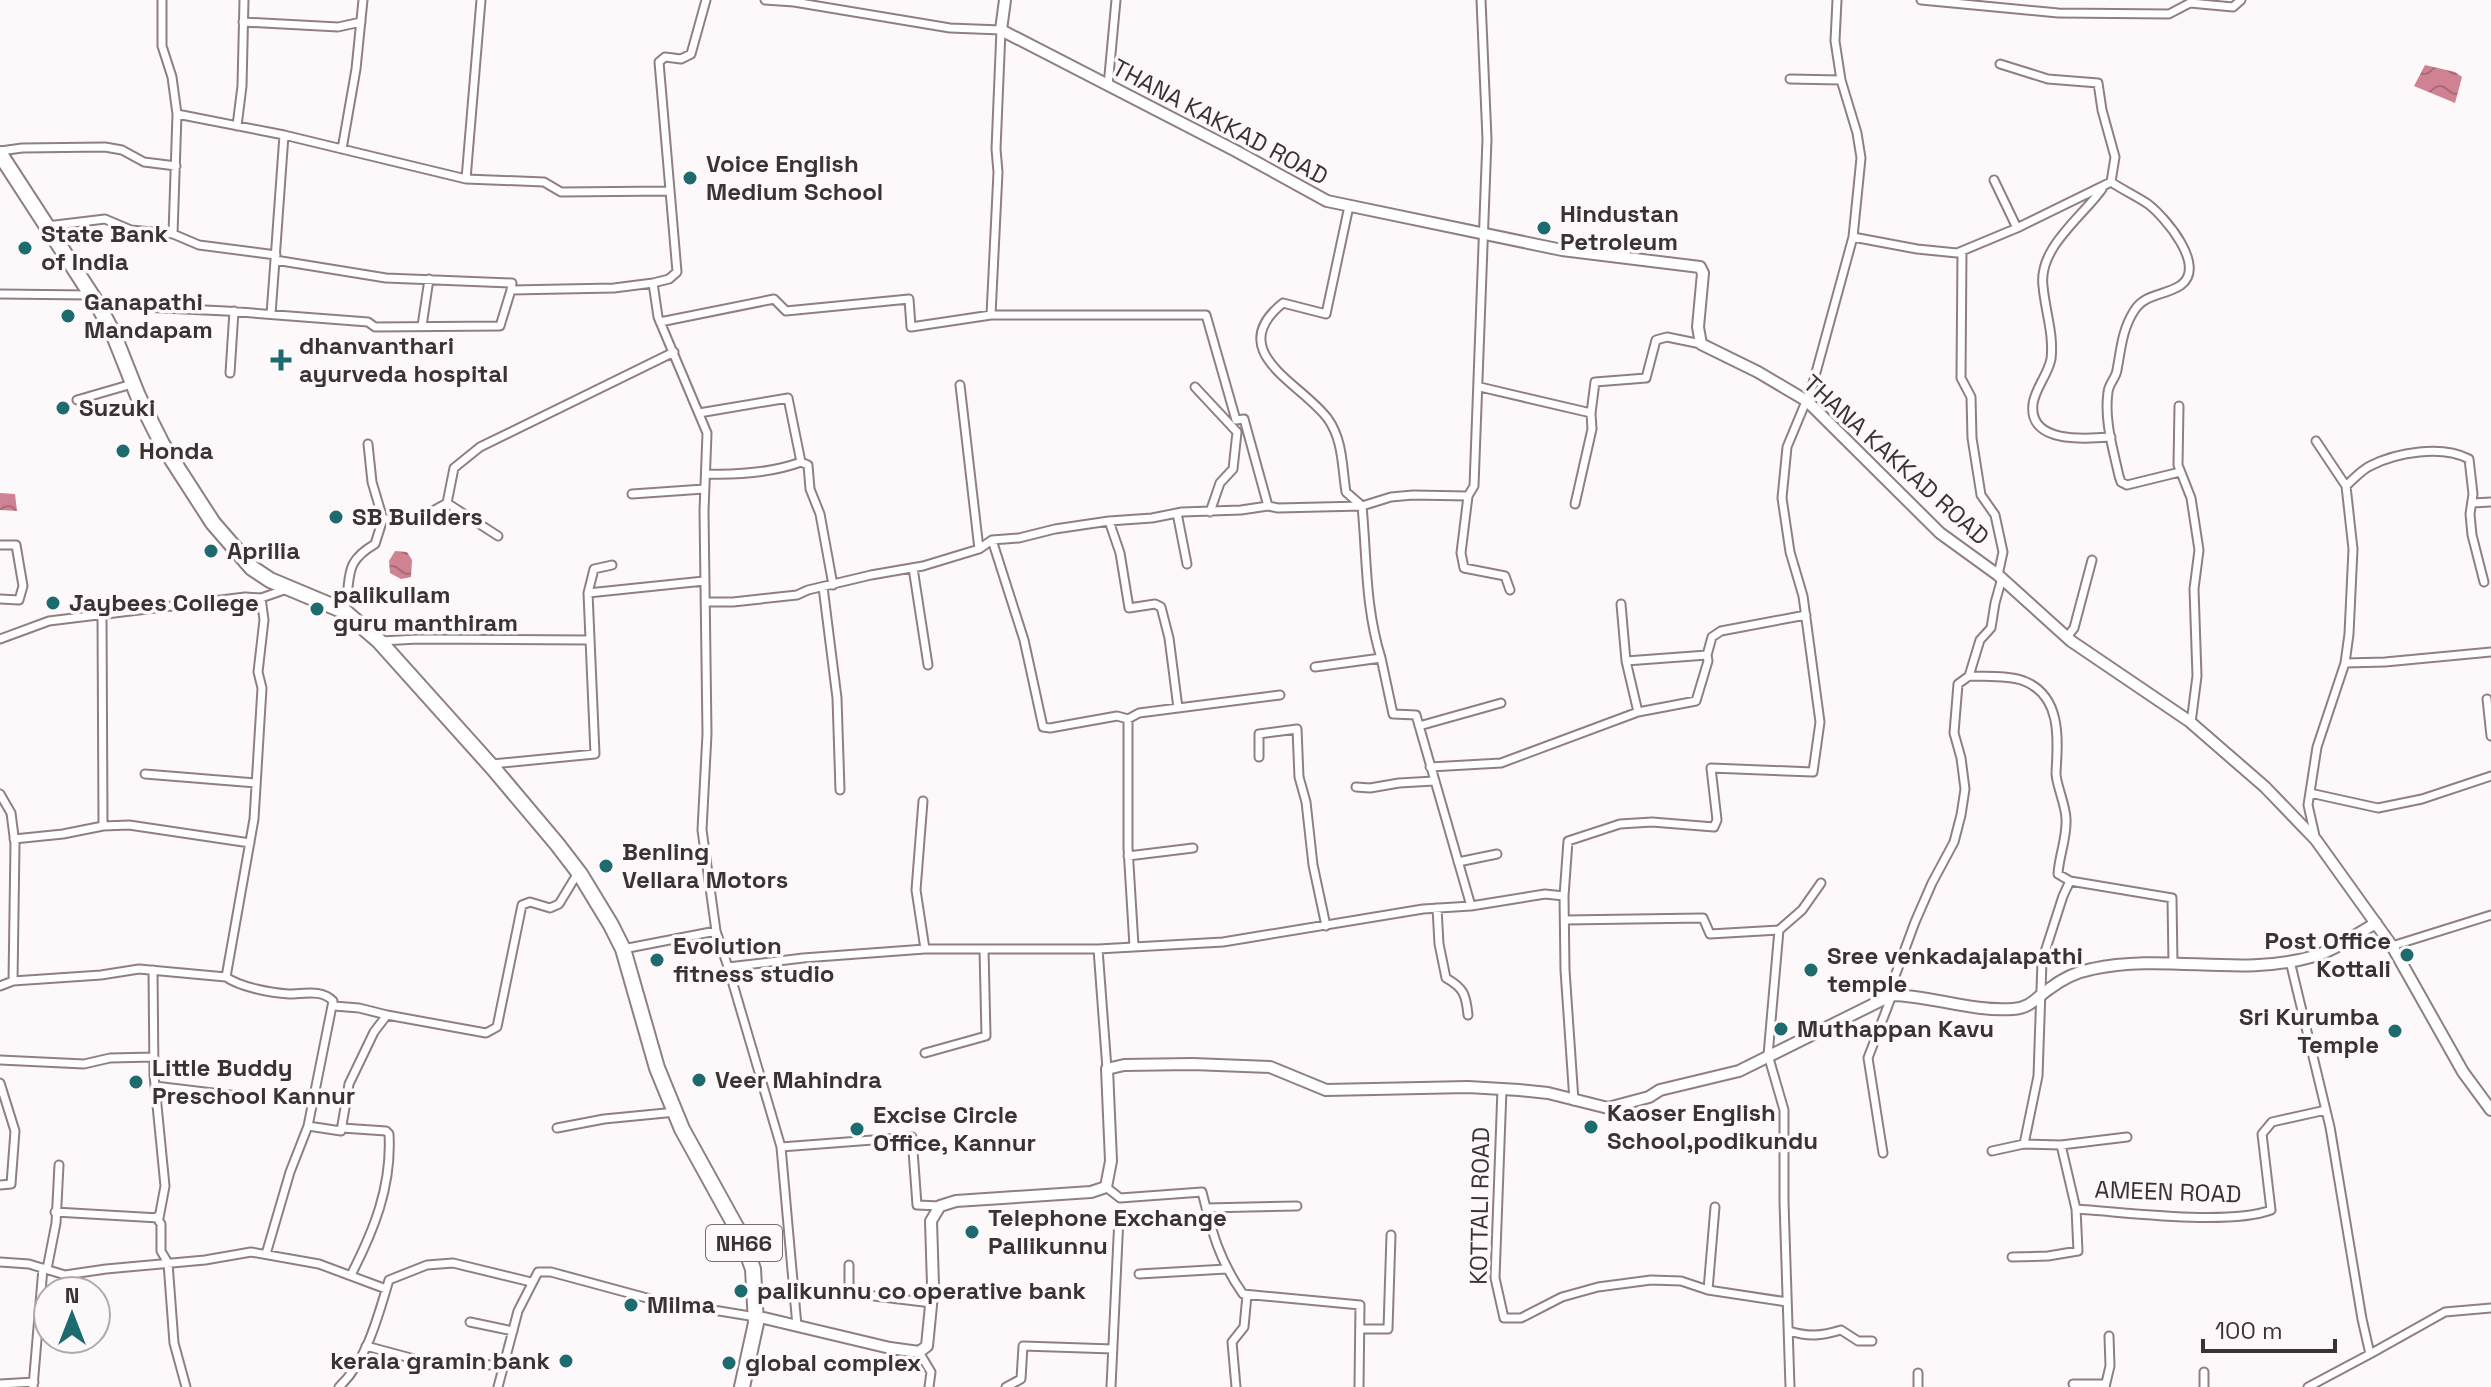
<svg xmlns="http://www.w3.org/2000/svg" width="2491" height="1387" font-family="'Space Grotesk',sans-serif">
<defs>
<pattern id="water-waves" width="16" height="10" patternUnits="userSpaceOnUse" patternTransform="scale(2)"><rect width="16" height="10" fill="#cf8291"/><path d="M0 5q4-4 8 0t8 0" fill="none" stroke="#a96b77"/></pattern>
</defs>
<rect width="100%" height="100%" fill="#fdf9fa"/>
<path fill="url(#water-waves)" d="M2425,65l30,7 7,5 -7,26 -41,-17z
M0,493l15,1 2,17 -17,-1z
M395,551l12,1 5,8 -1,17 -10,2 -11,-6 -1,-12z"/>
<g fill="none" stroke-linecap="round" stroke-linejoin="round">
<g stroke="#8f7f82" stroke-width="11">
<path id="street" d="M706,0l-15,54 -10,5 -16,-2 -6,5 18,210 -8,7 -16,4 5,34 49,116 -3,78 3,223 -5,96 14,101
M765,0l29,2 156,26 51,2 -5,119 2,23 -7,143
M1921,0l137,13 111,1 21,-11 43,4 8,-7
M243,22l95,5 23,-5
M1790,79l51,1
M1108,86l8,-86
M177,114l107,21 182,44 78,3 17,10 108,-1
M237,126l5,-40 2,-86
M342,149l14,-80 7,-69
M0,151l22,-3 83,-1 17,3 22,12 32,4
M466,179l15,-179
M1994,180l23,48
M2111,182c12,8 25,14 37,22 17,13 59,62 33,81 -16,11 -36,8 -47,26 -12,19 -13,38 -17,59 -1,8 -8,13 -9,22 -4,28 5,57 11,84l2,6 6,3 53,-13
M2102,189c-19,27 -64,59 -59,97 2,24 11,48 8,73 -3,16 -16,29 -18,45 -5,40 53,35 78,33
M1349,206l-23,108 -43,-11c-61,49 20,81 45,116 15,21 14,48 18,73l16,14c5,52 3,101 19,152
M47,226l58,-7 26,11 42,4 4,-120 -5,-37 -10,-31v-46
M173,234l26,11 77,10
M1853,237l64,12 40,4 60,-25 94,-46 4,-25 -13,-47 -4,-27 -50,-4 -48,-15
M1962,251l-1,127 10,19 1,41 9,57 14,20 8,37 -5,23
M275,260l9,-125
M0,294l90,1
M99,305l127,6 142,11 7,5 125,-1 11,-36 103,-2 39,-5
M271,314l4,-54 111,18 126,5 -1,7
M660,322l114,-23 12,12 123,-12 2,28 80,-12h215l30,105 8,-1 24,87
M422,326l7,-47
M230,373l4,-62
M960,385l19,164
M1195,387l42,45 -4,37 -13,14 -10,29
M1480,387l111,26 4,-31 51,-4 10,-38 11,-3 34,7
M77,400l55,-16
M2179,406l-1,59 13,33 8,52 -5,39 3,87 -6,47
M699,413l89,-15 13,64c-30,11 -63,13 -95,12
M2316,441l30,45
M801,462l7,3 2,24 10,25 13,71
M632,494l72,-5
M1468,496l-7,57 3,15 41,8 5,14
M447,503l51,33
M2472,503l19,-1
M1575,504l17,-75 -1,-16
M1177,513l10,51
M383,519l37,-1 27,-15 7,-35 26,-21 194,-95
M1109,521l11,32 9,55 26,-4 6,3 8,31 9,70
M992,540l32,100 19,87 7,1 67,-12 11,3
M0,545h16l7,41 -4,14 -19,-1
M913,568l15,97
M823,587l14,111 3,92
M588,593l6,-24 18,-4
M705,602h28l64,-7 11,-5 63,-15 52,-9 56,-17 13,-9 27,-2 36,-9 54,-8 43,-3 30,-6 59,-2 27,-4 10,2 84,-2 29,-9 22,-2 55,1 6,-10 13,-347 -6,-139
M1621,604l5,57
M344,611c9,-34 -3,-47 31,-67l8,-25 -11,-37 -4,-38
M102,614l1,212 26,-1 121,18
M2067,637l7,-9 18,-68
M0,639l49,-18 196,-24 16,1 26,-9
M381,641l37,-2 170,1
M2345,663l4,-29 4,-85 -7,-63c7,-7 16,-16 24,-20 27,-14 72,-21 99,-7l4,35 -3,20 2,21 12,47
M1315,667l66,-9 12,56 23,1 55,191
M1969,676c17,1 38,-1 55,5 38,15 34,59 32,91 -1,10 10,33 10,47 1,20 -7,36 -8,55l12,7 102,17 1,66
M2487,699l4,37
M1638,712l58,-11 12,-40 -1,-6
M1419,726l82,-23
M1259,757v-23l38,-5 2,48 7,25 7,63 13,61
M492,764l103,-10 -7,-161 116,-12
M1430,767l71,-4 137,-51 -12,-51 81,-6 5,-18 9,-6 85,-16
M145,774l111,9
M1356,787l14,1 29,-5 35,-2
M2310,793l68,15 44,-9 69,-23
M0,794l11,19 4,31 -2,137
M923,801l-7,89 9,59
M2315,836l-7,-31 9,-58 28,-84 40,-1 106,-10
M14,839l49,-5 40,-8
M1128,856l65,-8
M1458,862l39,-8
M2070,881l-7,15 -21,65 -4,115 -14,68 37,1 66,-8
M1564,896l4,-55 52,-17 32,-2 62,5 3,-7 -6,-52 102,4 7,-50 -17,-126 -13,-44 -8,-54 5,-51 25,-60 41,-150 8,-79 -4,-25 -16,-53 -6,-39 2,-41
M1437,908l2,36 7,34c18,10 20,17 22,37
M1565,920l138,-2 7,16 69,-4 23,-20 19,-27
M1779,930l-11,125 16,55v92l6,185
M1134,946l-6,-98v-129l11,-6 141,-18
M2392,946l99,-31
M623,949l93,-18 12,36 75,-9 122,-9h173l125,-7 200,-33 48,-3 74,-12 19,2 1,74 9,131
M1098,949l9,120
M2290,961l40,166 32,192 8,35 -62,33
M728,967l53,180 16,179
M226,977c14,10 45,16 63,17 15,0 33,-5 44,7l-25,125 -18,46 -24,82
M0,986l13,-5 88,-6 38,-6 87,8 28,-158 8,-131 -4,-16 6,-52 -3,-22
M387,1015l99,18 11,-6 25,-122 8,-3 20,6 9,-4 17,-28 4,-2
M925,1053l61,-17 -2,-87
M0,1060l84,4 26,-6 44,-1
M0,1083l15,48 -4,53 -11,1
M155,1086l91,11
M1502,1089l-7,189 9,40h17l41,-21 36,-10 53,-7 30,1 27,9 79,12
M308,1126l33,5 8,-47 25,-52 13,-17 -28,-7 -25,-2
M342,1128l44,3 3,3c3,52 -15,96 -38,141
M557,1128l47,-9 72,-7
M2061,1145l15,64c50,3 151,17 195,1l-9,-76 10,-12 54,-12
M781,1147l131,-10 5,68 23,1
M1992,1151l32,-7
M1883,1153l-15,-95 24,-63 3,-19 20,-54 17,-39 22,-41 7,-27 4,-26 -4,-31 -7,-25 4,-49 11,-8 11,-36 11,-12 4,-25 7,-25
M1106,1187l14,11 82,-6c10,40 17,68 41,102l117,11 -1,82
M1206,1208l91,-2
M55,1212l104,6 6,-32 -11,-111 -1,-105
M156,1217l5,7v27l7,12 6,80 12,44
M2012,1257l36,-1 30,-5 -2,-42
M0,1262l29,2 36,11 41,-6 99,-9 46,-8 68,12 67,25
M849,1265v28l83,10
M47,1269l9,-46 3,-58
M1139,1274l87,-5
M1708,1290l7,-83
M470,1322l43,9
M1360,1329h28l3,-94
M1789,1331c20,6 32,5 52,-1l17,11h14
M366,1346l52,14 87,6
M919,1352l12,20 -2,15
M2370,1354l75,-42 46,-4
M0,1384l34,-2
M2073,1384h32
M33,1387l10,-119
M339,1387c28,-26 39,-71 50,-107l38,-15 26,-2 78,19
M498,1387l20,-76 20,-39h13l107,29 98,16
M1006,1387l15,-8 2,-33 90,3
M1111,1387l8,-170
M1236,1387l-4,-45 12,-15 3,-32
M1918,1387v-14
M2105,1387l5,-21 -1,-30
M2204,1387v-15"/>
</g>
<g stroke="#8f7f82" stroke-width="14">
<path id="secondary" d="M1005,0l-4,30 235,121 91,50 235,49 138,17 3,6 -5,54 3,17 57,28 49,29 133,132 58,42 73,66 118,80 76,66 51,53 76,106 71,126 28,38
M764,1318l126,30 29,4 8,-6 6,-61 -2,-64 9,-15 16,-5 135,-9 15,-5 5,-26 -4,-92 17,-4 68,-1 78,3 56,23 142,-3 51,3 29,3 60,15 41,-11 11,-7 79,-19 153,-76c41,1 80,17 121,14 17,-1 23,-11 36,-20 13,-10 27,-17 43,-20 72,-16 149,8 219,-12 23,-6 44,-22 65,-34"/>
</g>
<g stroke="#8f7f82" stroke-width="18">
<path id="highway" d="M0,154l98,151 15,28 25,63 24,48 51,79 39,45 18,12 74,31 35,30 114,127 64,76 23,30 31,51 12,24 34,119 25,61 59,107 12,33 3,54 -14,64"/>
</g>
<use href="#street" stroke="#fff" stroke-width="7"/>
<use href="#secondary" stroke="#fff" stroke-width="10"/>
<use href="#highway" stroke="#fff" stroke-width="14"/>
</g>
<g fill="#1d6a6f" stroke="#fdf9fa" stroke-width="3">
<circle cx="690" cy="178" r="8"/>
<circle cx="1544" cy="228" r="8"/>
<circle cx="25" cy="248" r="8"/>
<circle cx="68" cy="316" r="8"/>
<path d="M277 348h8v8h8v8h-8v8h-8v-8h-8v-8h8z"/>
<circle cx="63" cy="408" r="8"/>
<circle cx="123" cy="451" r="8"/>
<circle cx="336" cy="517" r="8"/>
<circle cx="211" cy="551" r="8"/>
<circle cx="53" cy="603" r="8"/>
<circle cx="317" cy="609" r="8"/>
<circle cx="606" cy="866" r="8"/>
<circle cx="2407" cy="955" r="8"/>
<circle cx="657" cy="960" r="8"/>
<circle cx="1811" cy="970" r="8"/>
<circle cx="1781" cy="1029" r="8"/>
<circle cx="2395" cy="1031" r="8"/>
<circle cx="699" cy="1080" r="8"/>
<circle cx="136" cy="1082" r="8"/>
<circle cx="1591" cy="1127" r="8"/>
<circle cx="857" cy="1129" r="8"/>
<circle cx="972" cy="1232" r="8"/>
<circle cx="741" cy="1291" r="8"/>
<circle cx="631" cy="1305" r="8"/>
<circle cx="566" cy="1361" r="8"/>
<circle cx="729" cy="1363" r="8"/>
</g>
<g text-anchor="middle" stroke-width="7" stroke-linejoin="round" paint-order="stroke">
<rect fill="#fdf9fa" stroke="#746e6f" stroke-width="2" x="706" y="1225" width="76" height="36" rx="6"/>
<g font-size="22" font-weight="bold" fill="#393334">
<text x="744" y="1251">NH66</text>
</g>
<g font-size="24" fill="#393334" stroke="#fdf9fa">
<text transform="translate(1220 122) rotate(28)" y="8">THANA KAKKAD ROAD</text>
<text transform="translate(1896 460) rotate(42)" y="8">THANA KAKKAD ROAD</text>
<text transform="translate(2168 1192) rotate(2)" y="8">AMEEN ROAD</text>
<text transform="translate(1480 1206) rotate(-89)" y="8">KOTTALI ROAD</text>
</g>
<g font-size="24" font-weight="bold" fill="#393334" stroke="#fdf9fa" text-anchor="start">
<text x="706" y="172">Voice English<tspan x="706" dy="28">Medium School</tspan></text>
<text x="1560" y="222">Hindustan<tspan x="1560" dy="28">Petroleum</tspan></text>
<text x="41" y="242">State Bank<tspan x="41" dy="28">of India</tspan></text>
<text x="84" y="310">Ganapathi<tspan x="84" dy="28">Mandapam</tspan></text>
<text x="299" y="354">dhanvanthari<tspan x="299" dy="28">ayurveda hospital</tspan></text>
<text x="79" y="416">Suzuki</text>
<text x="139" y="459">Honda</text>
<text x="352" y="525">SB Builders</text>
<text x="227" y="559">Aprilia</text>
<text x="333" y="603">palikullam<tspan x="333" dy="28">guru manthiram</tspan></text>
<text x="69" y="611">Jaybees College</text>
<text x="622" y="860">Benling<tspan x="622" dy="28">Vellara Motors</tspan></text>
<text x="2391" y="949" text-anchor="end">Post Office<tspan x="2391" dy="28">Kottali</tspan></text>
<text x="673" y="954">Evolution<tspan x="673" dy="28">fitness studio</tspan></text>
<text x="1827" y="964">Sree venkadajalapathi<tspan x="1827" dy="28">temple</tspan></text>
<text x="2379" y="1025" text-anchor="end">Sri Kurumba<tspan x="2379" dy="28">Temple</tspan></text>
<text x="1797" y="1037">Muthappan Kavu</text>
<text x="152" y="1076">Little Buddy<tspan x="152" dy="28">Preschool Kannur</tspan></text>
<text x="715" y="1088">Veer Mahindra</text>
<text x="1607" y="1121">Kaoser English<tspan x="1607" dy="28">School,podikundu</tspan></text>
<text x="873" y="1123">Excise Circle<tspan x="873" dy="28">Office, Kannur</tspan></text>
<text x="988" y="1226">Telephone Exchange<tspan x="988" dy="28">Pallikunnu</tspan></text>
<text x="757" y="1299">palikunnu co operative bank</text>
<text x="647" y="1313">Milma</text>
<text x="550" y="1369" text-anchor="end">kerala gramin bank</text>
<text x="745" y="1371">global complex</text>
</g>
</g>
<g transform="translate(72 1315)"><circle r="38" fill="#fdf9fa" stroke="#afaaab" stroke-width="2"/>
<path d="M0-6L14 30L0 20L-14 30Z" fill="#1d6a6f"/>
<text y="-12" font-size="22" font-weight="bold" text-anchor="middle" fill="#393334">N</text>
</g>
<path d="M2203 1339v12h132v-12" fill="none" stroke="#393334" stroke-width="4"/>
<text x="2215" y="1339" font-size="24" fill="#393334" stroke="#fdf9fa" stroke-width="6" paint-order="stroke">100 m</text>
</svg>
